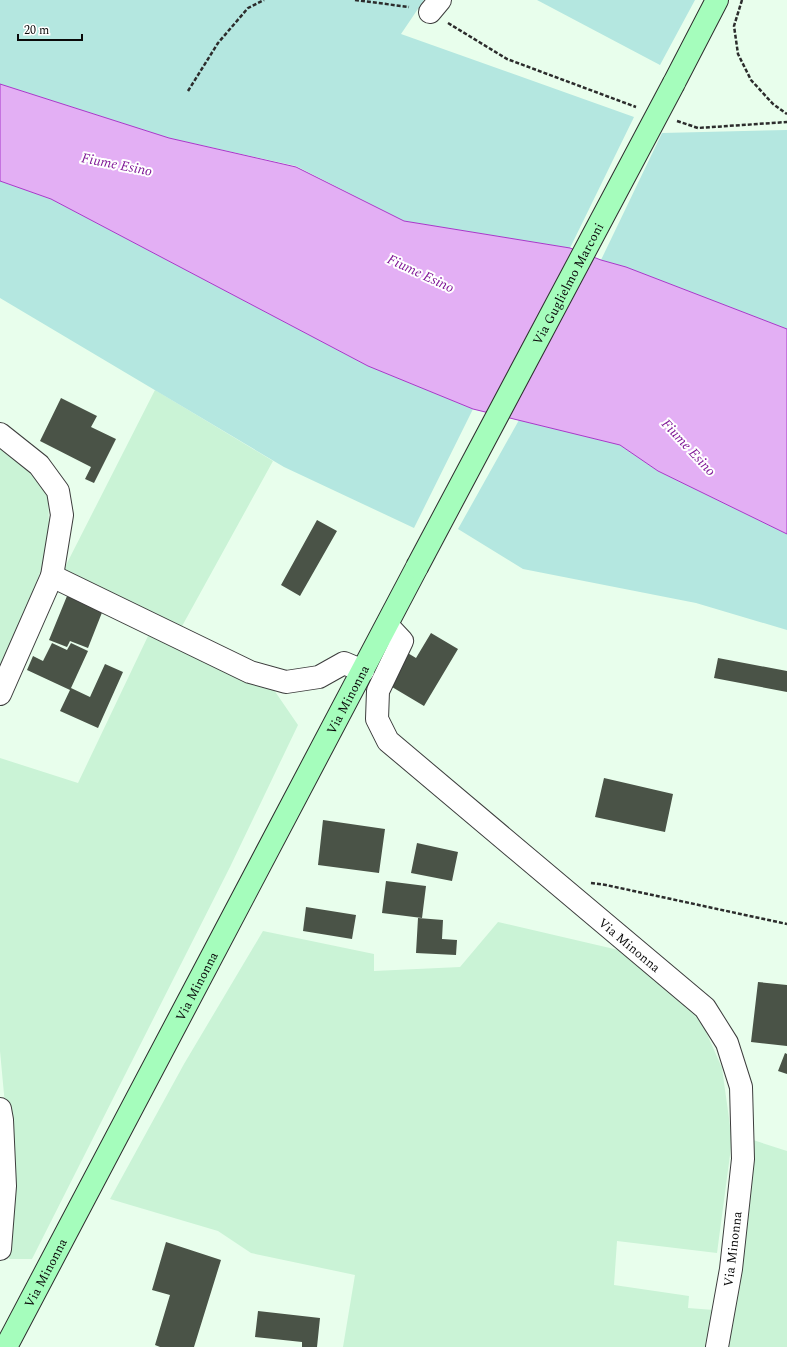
<svg xmlns="http://www.w3.org/2000/svg" width="787" height="1347" font-family="Spectral,serif">
<rect width="100%" height="100%" fill="#e8feec"/>
<path fill="#caf3d6" d="M155,390l118,71 -92,167 -117,-59z
M0,445l28,25 20,23 1,34 -7,40 -34,94 -8,18z
M149,634l125,56 24,35 -68,142 -198,392h-23l4,-68 -13,-140v-293l78,25z
M498,922l129,30 72,64 23,52 10,72 -15,113 -100,-12 -3,44 75,11 -1,12 26,2 -7,37h-364l12,-72 -104,-22 -33,-22 -108,-32 74,-135 79,-133 111,23v17l86,-4z
M750,1139l37,12v196h-63z"/>
<path fill="#b4e7e0" d="M0,0h424l-23,34 233,83 -64,131 -166,-27 -108,-55 -127,-28 -169,-54z
M537,0h158l-35,65z
M787,130v199l-161,-62 -25,-7 61,-127z
M0,181l51,18 317,167 105,43 -59,119 -130,-61 -284,-169z
M519,420l101,25 38,26 129,63v96l-91,-27 -173,-34 -65,-40z"/>
<path fill="#e3aff4" stroke="#a838c9" d="M0,84l169,54 127,29 108,54 166,27 31,12 25,7 161,62v205l-129,-63 -38,-26 -147,-36 -105,-43 -317,-167 -51,-18z"/>
<path fill="#4a5347" d="M61,398l36,18 -6,11 25,12 -22,44 -9,-4 6,-12 -51,-26z
M317,520l20,11 -37,65 -19,-11z
M67,596l36,14 -15,38 -18,-7 -3,6 -18,-7z
M431,633l27,16 -34,57 -37,-22 19,-32 10,6z
M52,643l15,7 4,-7 17,8 -17,37 19,9 15,-33 18,8 -25,56 -38,-17 10,-21 -43,-20 6,-14 10,5z
M718,658l69,13v21l-73,-14z
M604,778l69,16 -8,38 -70,-15z
M323,820l62,9 -6,44 -61,-8z
M417,843l41,9 -6,29 -41,-8z
M386,881l40,5 -4,32 -40,-5z
M306,907l50,8 -4,24 -49,-8z
M418,918l25,2 -1,19 15,1 -1,15 -40,-2z
M758,982l29,3v61l-36,-4z
M785,1053l2,1v20l-9,-3z
M166,1242l55,18 -27,87h-34l-5,-2 15,-50 -18,-5z
M258,1311l62,7 -3,29h-15v-5l-47,-5z"/>
<g fill="none" stroke-linecap="round" stroke-linejoin="round">
<g stroke="#3d3d3d" stroke-width="24">
<g id="minor">
<path d="M430,12l10,-12"/>
<path d="M0,434l39,31 19,26 4,24 -10,61 -52,118"/>
<path d="M52,576l198,96 36,10 33,-5 25,-14 19,8"/>
<path id="s1" d="M387,625l15,16 -24,50 -1,28 11,22 317,267 22,35 14,44 2,72 -12,110 -14,78"/>
<path d="M0,1109l2,11 3,66 -5,63"/>
</g>
</g>
<g stroke="#2c2c2c" stroke-width="24">
<g id="secondary">
<path d="M674,83l43,-83"/>
<path id="s2" d="M6,1347l411,-780"/>
</g>
</g>
<path stroke="#2c2c2c" stroke-width="2.5" stroke-dasharray="4 2" stroke-linecap="butt" d="M355,0l54,7
M742,0l-8,26 4,28 13,26 22,24 14,10
M448,23l59,36 129,48
M188,91l30,-48 30,-35 16,-8
M677,121l21,7 89,-6
M591,883l15,2 181,39"/>
<use href="#minor" stroke="#fff" stroke-width="22"/>
<use href="#secondary" stroke="#a5fdbc" stroke-width="22"/>
<g stroke="#2c2c2c" stroke-width="24" stroke-linecap="butt">
<g id="secondary-bridge">
<path id="s3" d="M417,567l257,-484"/>
</g>
</g>
<use href="#secondary-bridge" stroke="#a5fdbc" stroke-width="22"/>
</g>
<g text-anchor="middle" stroke-width="4" stroke-linejoin="round" paint-order="stroke">
<g font-size="13" fill="#0a0a0a" stroke="#fff">
<text dy="5" stroke="none"><textPath href="#s3" startOffset="321">Via Guglielmo Marconi</textPath></text>
<text dy="5" stroke="none"><textPath href="#s2" startOffset="732">Via Minonna</textPath></text>
<text dy="5" stroke="none"><textPath href="#s1" startOffset="446">Via Minonna</textPath></text>
<text dy="5" stroke="none"><textPath href="#s2" startOffset="408">Via Minonna</textPath></text>
<text transform="translate(732 1249) rotate(-83)" y="5">Via Minonna</text>
<text dy="5" stroke="none"><textPath href="#s2" startOffset="84">Via Minonna</textPath></text>
</g>
<g font-size="14" font-style="italic" fill="#801997" stroke="#fff">
<text transform="translate(117 164) rotate(11)" y="5">Fiume Esino</text>
<text transform="translate(421 273) rotate(25)" y="5">Fiume Esino</text>
<text transform="translate(689 447) rotate(47)" y="5">Fiume Esino</text>
</g>
</g>
<path d="M18 34v6h64v-6" fill="none" stroke="#0a0a0a" stroke-width="2"/>
<text x="24" y="34" font-size="12" fill="#0a0a0a" stroke="#ffffff" stroke-width="3" paint-order="stroke">20 m</text>
</svg>
